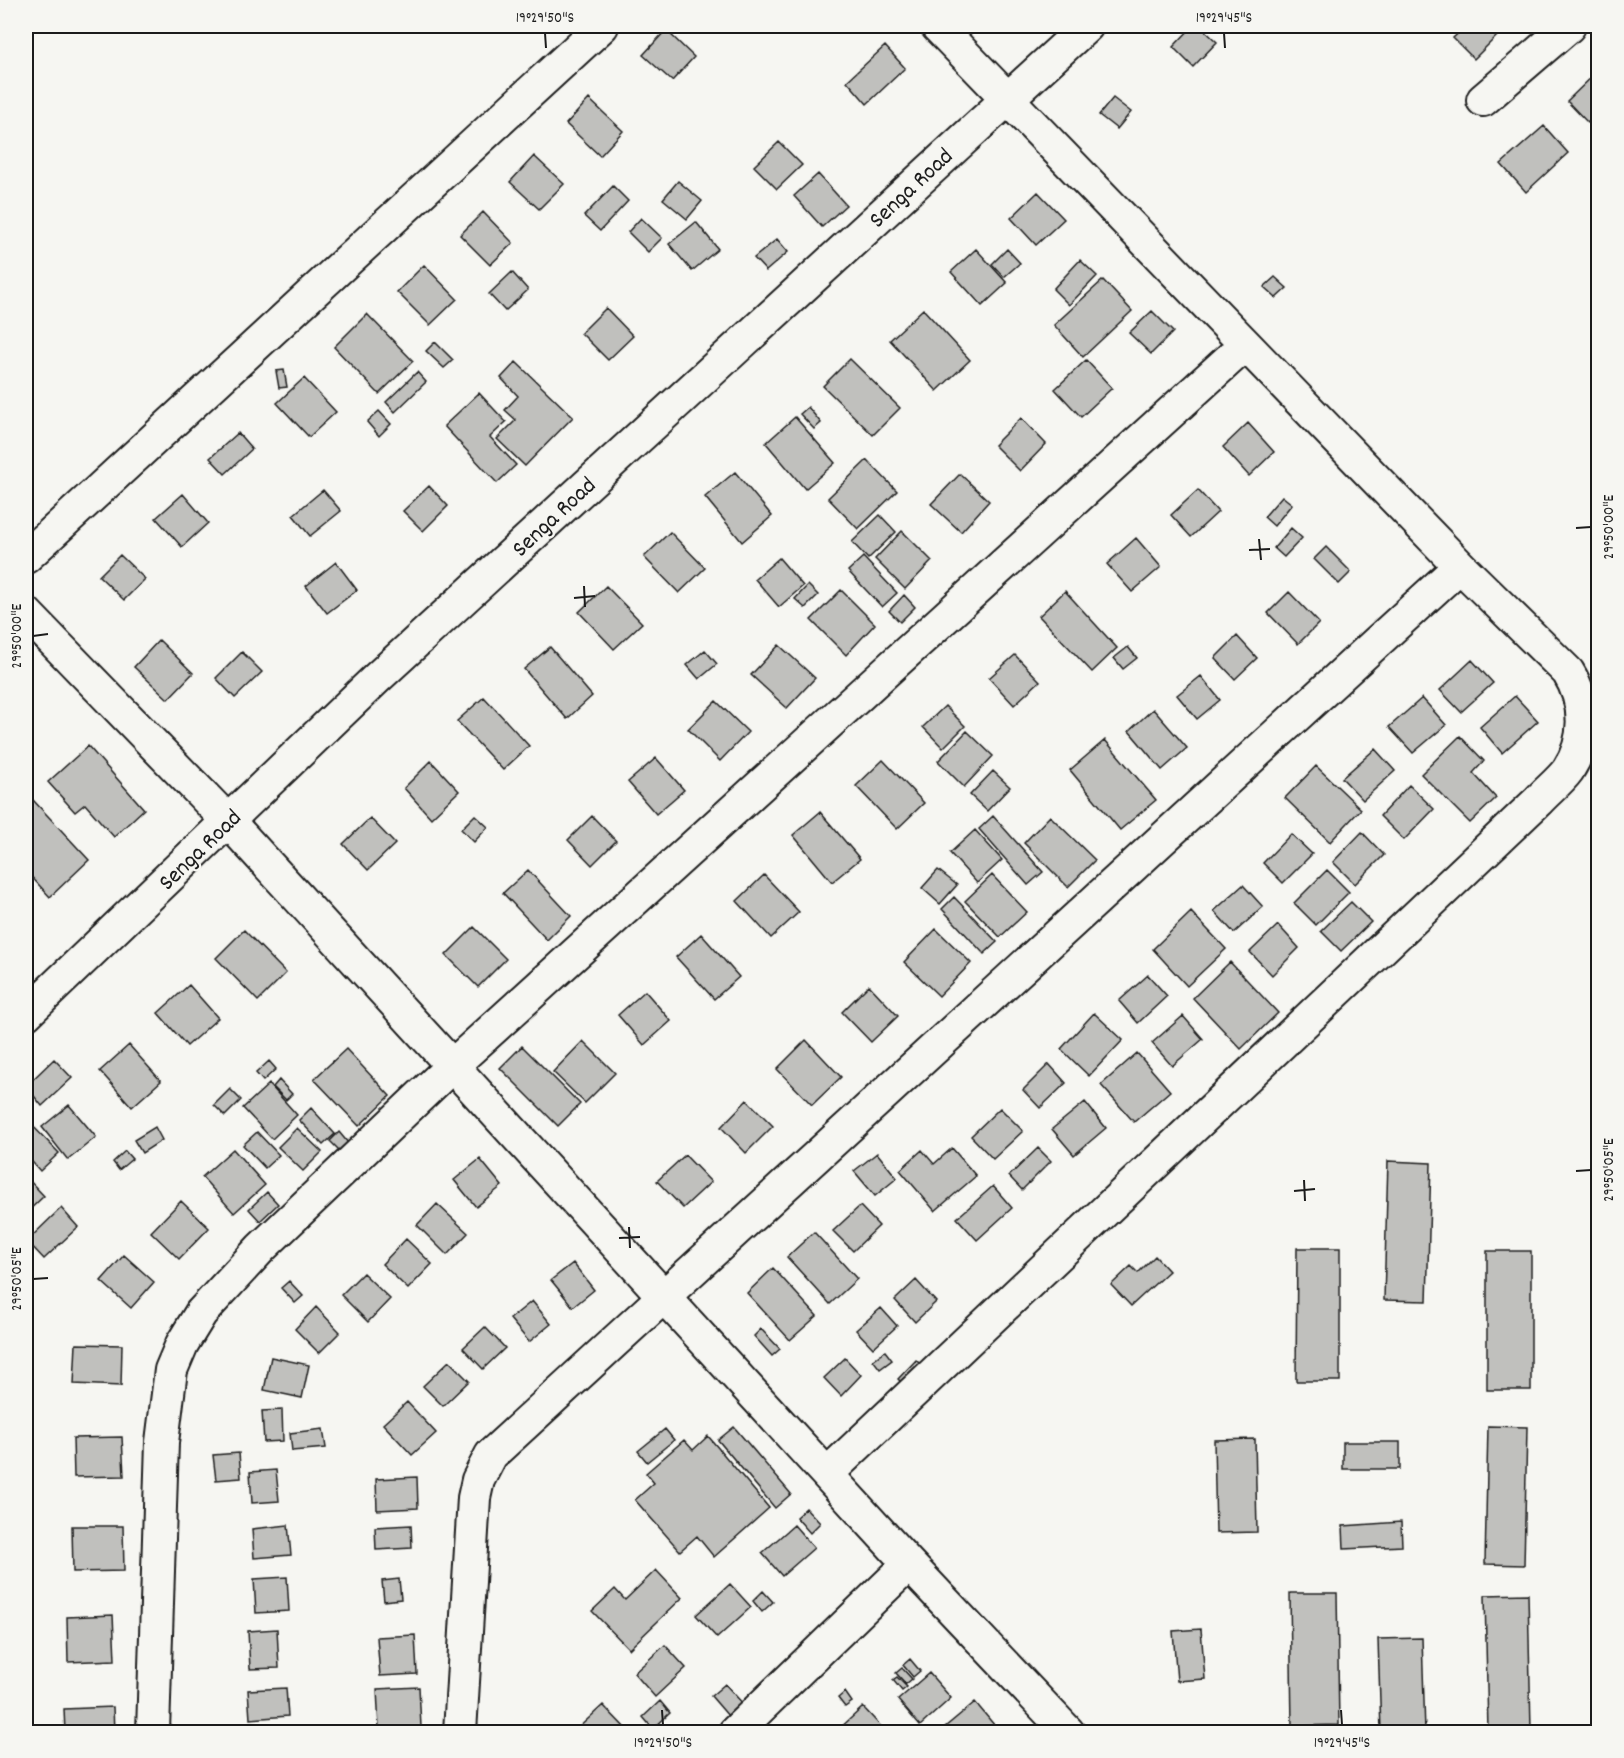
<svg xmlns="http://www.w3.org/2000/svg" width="1624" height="1758" font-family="Dekko,sans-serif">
<rect width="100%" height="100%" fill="#f6f6f2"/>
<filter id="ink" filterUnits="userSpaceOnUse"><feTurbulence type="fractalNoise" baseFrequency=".0167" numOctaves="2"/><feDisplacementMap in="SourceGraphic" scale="12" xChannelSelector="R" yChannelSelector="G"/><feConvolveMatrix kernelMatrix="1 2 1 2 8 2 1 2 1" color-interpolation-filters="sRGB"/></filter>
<g filter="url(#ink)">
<path fill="#c0c0bd" stroke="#1c1c1c" stroke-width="1.5" d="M1193,26h7l17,16 -24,25 -20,-20z
M1466,26h41l-33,33 -21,-21z
M666,30l28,27 -22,24 -29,-26z
M885,46l20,22 -38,36 -20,-23z
M1598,71v42l-10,10 -21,-22z
M1113,98l18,14 -14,17 -18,-14z
M589,99l34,32 -23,25 -34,-32z
M1544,126l24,27 -42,39 -25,-28z
M779,142l23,23 -25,24 -23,-23z
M534,156l30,28 -25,25 -29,-27z
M818,174l28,31 -24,22 -28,-31z
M678,181l24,20 -15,18 -24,-20z
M613,186l15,15 -28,30 -16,-15z
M1038,192l26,27 -28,26 -25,-27z
M483,212l30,31 -23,22 -30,-30z
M641,218l21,20 -14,14 -20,-20z
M696,222l22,27 -26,22 -23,-27z
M777,239l11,13 -22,19 -12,-13z
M976,249l31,34 -25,23 -31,-34z
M1007,249l13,14 -16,14 -12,-13z
M1080,260l17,16 -28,29 -16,-16z
M424,265l33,34 -27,26 -33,-33z
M512,272l16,18 -23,21 -16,-17z
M1275,277l12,11 -11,10 -12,-11z
M1103,280l29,31 -49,46 -29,-32z
M606,308l27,28 -25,24 -27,-27z
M923,309l47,51 -33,31 -47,-51z
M1152,311l21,21 -22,22 -22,-21z
M367,314l46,47 -34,33 -45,-47z
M435,342l18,18 -9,8 -18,-17z
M850,359l50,49 -27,27 -50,-49z
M1086,360l26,28 -31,29 -26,-28z
M516,362l57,55 -48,49 -28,-27 19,-19 -11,-10 13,-14 -17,-18z
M284,370l3,17 -8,1 -3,-17z
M417,372l9,10 -31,30 -9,-10z
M304,378l32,34 -27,25 -32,-34z
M479,393l27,29 -16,15 26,28 -19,18 -53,-57z
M808,407l13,16 -7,6 -14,-15z
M379,411l12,13 -12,12 -12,-14z
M795,417l40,46 -30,26 -39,-46z
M1021,418l25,26 -26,27 -26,-26z
M1248,423l26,29 -25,24 -26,-29z
M238,433l14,16 -27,25 -15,-16z
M867,460l30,31 -39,38 -30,-31z
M735,472l37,44 -30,26 -37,-45z
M960,474l29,27 -28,31 -30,-28z
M429,486l19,20 -25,25 -20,-20z
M323,490l18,21 -31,25 -17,-21z
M1198,490l20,22 -27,25 -20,-22z
M183,494l25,29 -26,24 -26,-29z
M1282,496l10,8 -18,22 -10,-9z
M880,515l16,17 -28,27 -16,-17z
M1291,528l11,10 -18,19 -10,-9z
M902,531l30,30 -27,28 -30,-30z
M670,532l35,36 -26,25 -35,-36z
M1136,538l25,29 -29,25 -25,-28z
M1326,547l25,25 -12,12 -25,-25z
M120,555l25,24 -21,21 -25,-24z
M863,557l34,36 -15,14 -34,-36z
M779,558l24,28 -24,21 -24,-28z
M336,562l21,28 -30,23 -21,-27z
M808,585l10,10 -13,13 -10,-9z
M606,586l36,37 -28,26 -35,-37z
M841,590l34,34 -29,31 -35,-35z
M1065,591l52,57 -25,24 -53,-56z
M1289,592l30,31 -21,21 -30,-31z
M904,595l11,12 -15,15 -11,-11z
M1237,636l20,22 -22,21 -20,-21z
M159,640l34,33 -25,26 -34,-32z
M779,645l36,33 -28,30 -36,-33z
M550,647l42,49 -25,23 -43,-50z
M1128,647l9,11 -14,11 -9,-11z
M705,650l12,14 -18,15 -12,-14z
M242,652l20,20 -27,26 -19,-20z
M1015,655l25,26 -26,24 -25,-27z
M1472,660l21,23 -32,29 -21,-22z
M1201,676l19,24 -23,19 -20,-24z
M1515,696l23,25 -36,32 -22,-26z
M484,697l45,49 -26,24 -46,-49z
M1422,698l24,27 -33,28 -24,-26z
M716,701l32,31 -28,29 -32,-32z
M945,706l20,20 -22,22 -20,-21z
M1153,709l34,39 -25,22 -33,-39z
M967,731l26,25 -29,31 -26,-26z
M1460,736l24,25 -11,12 23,25 -26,25 -49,-49z
M1105,740l51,60 -36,30 -50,-60z
M88,746l56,63 -30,28 -29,-33 -10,8 -27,-30z
M1375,749l20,22 -32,29 -21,-22z
M656,758l28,32 -28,24 -28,-32z
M883,760l41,43 -27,26 -41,-43z
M431,761l28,30 -28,27 -27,-30z
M1316,766l45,43 -31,33 -45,-44z
M993,771l17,16 -23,24 -17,-16z
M1409,785l25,24 -30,31 -24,-24z
M33,800l56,60 -39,37 -24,-26v-64z
M820,812l40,47 -28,23 -39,-47z
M475,815l13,12 -14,15 -13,-13z
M592,816l24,25 -24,24 -24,-25z
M993,816l50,56 -15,13 -49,-56z
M1050,816l45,44 -27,27 -44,-44z
M370,818l25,26 -27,26 -25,-26z
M975,830l27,30 -25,23 -27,-30z
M1362,832l22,23 -29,29 -22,-22z
M1291,834l21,20 -29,29 -20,-20z
M528,870l43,46 -24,24 -44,-47z
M938,870l19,15 -17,19 -18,-16z
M1327,870l22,22 -33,33 -22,-22z
M764,875l35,37 -28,26 -34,-37z
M992,875l35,37 -27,25 -35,-36z
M1243,885l20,22 -29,26 -20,-22z
M954,897l43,45 -13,12 -42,-45z
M1351,902l20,20 -30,29 -20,-20z
M1191,912l35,37 -39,37 -34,-37z
M1278,925l21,23 -27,27 -22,-23z
M474,927l32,32 -28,28 -32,-32z
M936,929l35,34 -32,33 -35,-34z
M244,930l42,43 -28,28 -42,-43z
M701,934l38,43 -25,22 -38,-42z
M1230,962l48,51 -37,36 -48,-51z
M1148,975l19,21 -29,27 -19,-22z
M189,985l29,33 -31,28 -29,-33z
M869,985l29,31 -27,26 -29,-30z
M645,991l26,30 -27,24 -26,-30z
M1094,1013l29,27 -34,36 -28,-27z
M1183,1016l20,23 -31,27 -20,-23z
M806,1040l35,37 -29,28 -35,-36z
M583,1041l32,32 -30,30 -32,-31z
M129,1045l32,36 -29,26 -32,-36z
M522,1046l58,58 -22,22 -58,-58z
M346,1049l44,47 -31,30 -45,-47z
M1137,1053l33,38 -36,31 -33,-37z
M54,1059l18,19 -30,28 -16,-20z
M269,1061l7,8 -13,12 -7,-8z
M1049,1064l17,19 -26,25 -17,-18z
M279,1080l13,14 -6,6 -13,-13z
M269,1084l28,31 -25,24 -29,-31z
M230,1089l11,11 -16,16 -11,-11z
M747,1100l26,26 -27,27 -25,-26z
M1085,1102l21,26 -32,27 -22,-26z
M69,1105l27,32 -28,23 -26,-33z
M311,1108l24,26 -12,11 -24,-25z
M1000,1108l23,23 -30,28 -22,-23z
M26,1119l33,34 -19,18 -14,-16z
M155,1127l7,13 -20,13 -8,-13z
M297,1128l25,24 -19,19 -25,-24z
M257,1132l22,23 -14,13 -22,-23z
M339,1132l10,12 -8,8 -11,-11z
M952,1148l24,28 -41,35 -35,-41 22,-20 12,14z
M1038,1148l13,13 -29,29 -13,-14z
M233,1149l32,36 -31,28 -32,-36z
M125,1151l7,8 -13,11 -6,-8z
M877,1153l20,25 -22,18 -21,-25z
M685,1155l26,27 -28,26 -26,-27z
M480,1159l22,27 -26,21 -22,-27z
M1388,1161l43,2 -4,138 -43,-1z
M26,1177l18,19 -18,17z
M993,1186l19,22 -35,32 -20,-22z
M267,1192l11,12 -18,17 -11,-12z
M181,1201l28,27 -30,31 -28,-27z
M437,1204l31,29 -21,22 -30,-30z
M860,1206l19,20 -26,25 -20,-20z
M61,1208l17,19 -34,32 -17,-18z
M814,1232l43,47 -27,25 -43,-47z
M406,1239l26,25 -24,25 -26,-25z
M1297,1248h43v133h-44z
M1487,1251h44v139h-44z
M124,1255l30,27 -23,26 -30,-27z
M1155,1256l14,15 -38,35 -20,-21 20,-19 7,7z
M573,1263l21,27 -21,17 -22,-27z
M773,1268l44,48 -27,24 -43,-47z
M363,1273l27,26 -22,23 -27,-27z
M916,1280l20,22 -21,20 -20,-22z
M289,1281l14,15 -8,7 -14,-15z
M532,1301l19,23 -22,18 -19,-23z
M316,1307l24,25 -21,21 -24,-24z
M881,1308l16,18 -24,22 -17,-18z
M485,1327l20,21 -22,21 -20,-21z
M761,1329l19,20 -8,7 -18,-20z
M76,1344l46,1 -1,41 -47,-2z
M885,1351l7,9 -12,9 -7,-9z
M271,1357l38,8 -7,33 -38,-8z
M845,1358l16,17 -20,21 -17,-18z
M916,1360l9,9 -19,18 -8,-8z
M449,1361l20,20 -26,25 -20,-20z
M407,1402l29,31 -24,22 -29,-31z
M282,1410l1,31 -19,1 -2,-31z
M1488,1426l39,1 -3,138 -39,-1z
M734,1427l57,67 -16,14 -57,-68z
M323,1429l3,19 -34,3 -2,-18z
M665,1429l9,11 -27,22 -9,-11z
M708,1436l61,72 -55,49 -17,-21 -17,15 -45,-51 19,-17 -8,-10 38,-33 9,10z
M122,1437l2,39 -50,1 -1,-39z
M1255,1439l2,93 -41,1 -2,-93z
M1343,1442h57v27h-57z
M239,1453l2,25 -25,2 -3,-25z
M276,1470l3,31 -27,2 -2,-31z
M417,1477l1,31 -41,2 -1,-31z
M806,1508l14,15 -10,10 -14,-16z
M1401,1522l1,24 -58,3 -1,-23z
M288,1525l3,30 -37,3 -2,-29z
M411,1525l1,23 -36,2 -1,-23z
M794,1525l20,23 -32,28 -20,-23z
M72,1526h51l1,45 -51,1z
M656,1570l26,28 -53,51 -37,-38 23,-22 10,11z
M287,1577l2,34 -33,2 -2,-34z
M399,1579l2,20 -17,2 -2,-20z
M730,1584l21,23 -34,31 -21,-23z
M763,1591l10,11 -11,10 -9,-11z
M1290,1593h47l2,132 -47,1z
M1528,1594l3,136 -43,1 -3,-136z
M113,1615l2,45 -47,2 -1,-45z
M277,1629l2,39 -29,1 -2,-38z
M1201,1629l4,50 -28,2 -4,-50z
M415,1635l2,39 -37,2 -3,-39z
M1422,1638l3,94h-44l-3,-93z
M665,1645l21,23 -31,29 -21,-24z
M910,1659l10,12 -7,6 -10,-12z
M902,1668l10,11 -6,5 -10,-11z
M929,1673l22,25 -31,28 -22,-26z
M897,1677l10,10 -5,4 -9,-11z
M725,1684l19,21 -15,12 -18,-21z
M419,1687l2,40 -42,2 -2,-40z
M286,1688l2,28 -38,3 -2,-29z
M845,1692l7,10 -7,5 -7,-9z
M660,1701l10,12 -17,16 -10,-12z
M975,1702l25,30h-61z
M603,1705l23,24 -4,3h-48z
M113,1707l1,25h-49l-1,-23z
M863,1707l23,25 -48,-2z"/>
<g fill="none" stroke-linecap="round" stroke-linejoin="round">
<g stroke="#1c1c1c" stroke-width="36">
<path id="street" d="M1483,100l86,-74
M26,557l576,-531
M26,613l202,208 681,743 159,168
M26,1014l351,-336 710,-652
M827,1474l711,-673c9,-10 22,-20 30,-31 20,-31 19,-67 0,-98l-108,-106 -523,-540
M153,1732l9,-290 9,-72 11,-26 19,-31 60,-65 192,-183 792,-720
M460,1732l14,-234 4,-18 13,-25 969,-889
M735,1732l174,-168"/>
</g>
<use href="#street" stroke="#f6f6f2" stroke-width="32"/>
</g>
</g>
<path fill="none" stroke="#1c1c1c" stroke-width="2" d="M545,33l1,15M1224,33l1,15M1576,528l15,-1M1259,539l2,21M1249,550l21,-1M584,586l1,21M574,598l21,-2M33,636l15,-2M1576,1171l15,-1M1304,1180l1,21M1294,1191l21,-2M629,1227l1,21M619,1238l21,-1M33,1279l15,-1M662,1710l1,15M1341,1710l1,15"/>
<g text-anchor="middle" stroke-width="4.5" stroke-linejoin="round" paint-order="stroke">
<g font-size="24" fill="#1c1c1c" stroke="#f6f6f2">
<text transform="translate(910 187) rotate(-43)" y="8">Senga Road</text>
<text transform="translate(553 516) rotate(-43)" y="8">Senga Road</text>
<text transform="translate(199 849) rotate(-44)" y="8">Senga Road</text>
</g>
</g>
<rect width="1624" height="1758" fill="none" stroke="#f6f6f2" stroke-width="66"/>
<rect x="33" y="33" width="1558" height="1692" fill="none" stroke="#1c1c1c" stroke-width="2"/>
<g font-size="15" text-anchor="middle" fill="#1c1c1c">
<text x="545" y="22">19°29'50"S</text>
<text x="1224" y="22">19°29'45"S</text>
<text transform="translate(1608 527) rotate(-90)" y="5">29°50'00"E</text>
<text transform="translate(16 636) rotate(-90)" y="5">29°50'00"E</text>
<text transform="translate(1608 1170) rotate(-90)" y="5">29°50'05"E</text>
<text transform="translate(16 1279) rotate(-90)" y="5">29°50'05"E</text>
<text x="663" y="1747">19°29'50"S</text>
<text x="1342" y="1747">19°29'45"S</text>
</g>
</svg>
